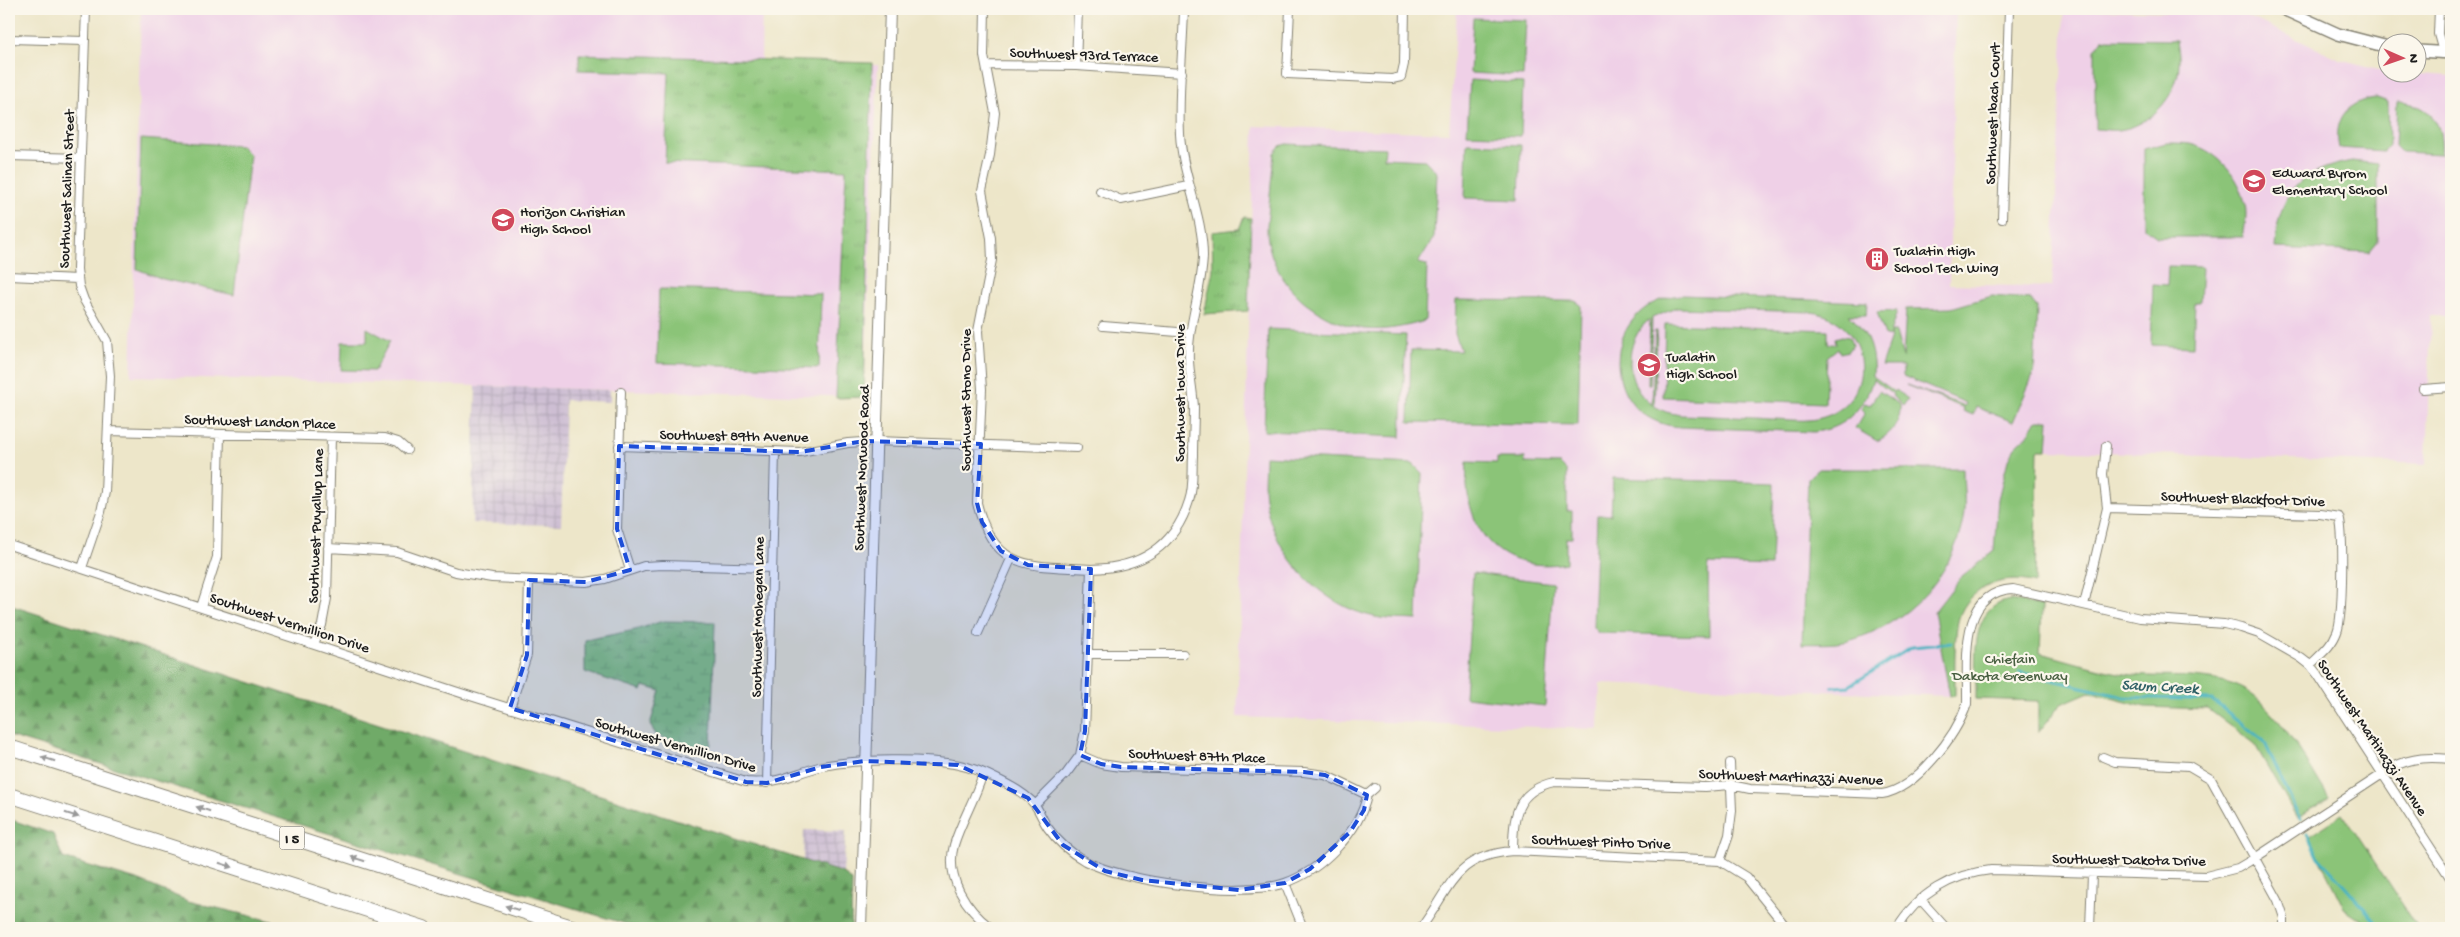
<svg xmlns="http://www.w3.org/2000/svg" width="2460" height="937" font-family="'Gochi Hand',sans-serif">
<defs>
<pattern id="industrial-grid" width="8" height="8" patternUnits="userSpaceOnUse" patternTransform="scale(1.25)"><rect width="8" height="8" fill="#cdbed3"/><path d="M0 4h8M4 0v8" fill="none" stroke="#afa3b5"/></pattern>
<pattern id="grass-tufts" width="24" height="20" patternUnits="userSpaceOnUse" patternTransform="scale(1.25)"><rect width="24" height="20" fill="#8bc478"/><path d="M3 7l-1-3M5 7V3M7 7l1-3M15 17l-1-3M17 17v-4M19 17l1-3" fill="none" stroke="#77a867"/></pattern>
<pattern id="forest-firs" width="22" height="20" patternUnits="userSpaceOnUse" patternTransform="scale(1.25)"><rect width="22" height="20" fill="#70aa68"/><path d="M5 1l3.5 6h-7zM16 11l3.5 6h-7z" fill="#5b8a55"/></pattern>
<pattern id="wetland-marsh" width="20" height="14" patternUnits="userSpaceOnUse" patternTransform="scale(1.25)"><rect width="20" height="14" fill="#8bc478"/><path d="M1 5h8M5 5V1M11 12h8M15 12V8" fill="none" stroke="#77a867"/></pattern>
</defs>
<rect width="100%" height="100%" fill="#fbf7ec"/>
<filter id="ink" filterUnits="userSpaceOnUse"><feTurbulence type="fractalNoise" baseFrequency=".02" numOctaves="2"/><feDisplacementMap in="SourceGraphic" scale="10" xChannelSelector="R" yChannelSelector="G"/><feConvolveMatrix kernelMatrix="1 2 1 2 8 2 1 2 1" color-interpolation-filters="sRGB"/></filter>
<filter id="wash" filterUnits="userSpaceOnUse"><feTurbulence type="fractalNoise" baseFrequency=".0096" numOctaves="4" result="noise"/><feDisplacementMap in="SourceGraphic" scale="20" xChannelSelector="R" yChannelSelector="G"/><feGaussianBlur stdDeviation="1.12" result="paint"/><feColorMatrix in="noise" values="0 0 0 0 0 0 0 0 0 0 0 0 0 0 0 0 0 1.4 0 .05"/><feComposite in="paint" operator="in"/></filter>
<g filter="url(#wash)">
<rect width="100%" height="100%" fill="#ede6c9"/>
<path fill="#efd0e7" d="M141,9h624l-3,3 -1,49 117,4 -14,332 -733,-21z
M1457,9h499l-7,275 103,3 12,-278 179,5 96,45 48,12 1,1 63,4v240h-20l-5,148 -379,-14 2,-30h-12l-9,15 -13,12 -7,13 -10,39 -4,52 -32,25 -28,36 16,84 -350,-13 -2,46 -361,-12 17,-591 195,7z"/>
<path fill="url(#industrial-grid)" d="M476,386l134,4v12l-45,-2 -4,125 -89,-2z
M804,830l42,1 -3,42 -40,-13z"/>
<path fill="url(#grass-tufts)" stroke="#54704a" d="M579,54l293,9 -8,334 -28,1 10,-228 -181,-7 4,-90 -90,-3z
M1244,217l7,1 -3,93 -44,3 9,-44 -1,-38 27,-3z"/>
<path fill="url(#forest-firs)" stroke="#466342" d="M9,605l834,268 9,8 -1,47h-212l-630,-192z
M9,819l44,15 10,24 77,23 48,20 113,27h-286l-6,-2z"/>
<path fill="url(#wetland-marsh)" stroke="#54704a" d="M663,621l52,1 -4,123 -19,1 -35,-10 -7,-11 10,-34 -16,-5 -2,5 -57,-19v-32l50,-10z"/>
<path fill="#8bc478" stroke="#54704a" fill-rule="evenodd" d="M1473,18l53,2 -3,56 -53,-3z
M2102,39l75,1c1,8 3,16 2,23 0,32 -29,64 -61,67 -7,1 -16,-1 -23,-1v-79z
M1470,80l53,3 -2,53 -54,-2z
M2377,98l11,4 1,43 -5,6 -45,-3c-6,-28 8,-48 38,-50z
M2397,102c32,1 47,20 44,52l-40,-2 -6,-6z
M141,139l100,7 9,9 -16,140 -71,-16 -26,-10z
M1467,143l54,2 -2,55 -54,-2z
M2166,143c8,0 16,0 24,1 30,7 56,39 56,70 0,8 -2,16 -3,23h-86l-13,-9v-79z
M1286,144l99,4 -1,10 41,2 12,13 -3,64 -16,26 9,2 -2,55 -3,2c-19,5 -37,9 -57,7 -50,-7 -99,-50 -98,-103l7,-73 6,-7z
M2352,161l26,3v77l-9,11 -94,-4c3,-54 23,-77 77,-87z
M2168,266l34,1 -2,35h-5l-2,45 -42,-2 2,-61 14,1z
M659,289l162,5 -2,74 -162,-5z
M1681,295l186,7 -1,13h-17c18,16 26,37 24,61l22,16 1,-2 12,9 -5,7 -11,-10 1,-2 -20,-15c-8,29 -29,50 -59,53l-135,-5c-82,-8 -81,-123 2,-132zM1676,308l135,4c58,7 69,87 13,105 -17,6 -36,2 -53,2 -30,-2 -61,-3 -91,-4l-14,-3 -12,-6 3,-75h-2l-3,74c-29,-20 -29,-65 -2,-86l-2,65h2l2,-66z
M1992,296l38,3 7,8 -3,66 -21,49 -37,-15 -3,8 -10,-4 1,-3 -58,-23 59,21 1,-3 -63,-27v-10h-22l10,-29 -6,-1 -8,-24 20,-1 -7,22v3l1,-4h5l7,26 3,-49 45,-1z
M1456,300l119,1 6,4 -3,120 -169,-3 2,-72 50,1 -6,-17z
M1665,324l163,6v14h8l-1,-6 7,-2 7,1 3,8 -4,6 -8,2 -2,-5 -11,9 -2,46 -162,-6z
M367,328l23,13 -16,30 -33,-1 1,-28h25z
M1268,329l138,6 -5,102 -137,-6z
M1879,391l21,14c1,17 -8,29 -23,36l-22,-13 10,-15 -4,-4 4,-6 5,2z
M2037,420h12l-2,30h-9l-3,133c-33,-10 -72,6 -78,43 -3,23 -2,47 -2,70h-5l-16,-84 28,-36 32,-25 4,-52 10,-39 7,-13 13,-12z
M1265,456l148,8 9,9 -5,147c-13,-1 -28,0 -42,-3 -54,-11 -103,-63 -110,-119 -2,-13 0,-28 0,-42z
M1497,458h28v5l35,1 7,7v40h5v27h-6v25c-70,12 -104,-37 -99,-101l30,1z
M1818,469h145c0,16 3,34 0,50 -11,60 -57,106 -115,122 -14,4 -32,2 -46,3l6,-166z
M1613,478l161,5 -3,83 -63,-2 1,72 -111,-3 -5,-6 4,-112h14z
M1473,573l80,10 -8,123 -80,-9z
M2010,600l32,6 -2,47c29,7 63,19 93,22 40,4 88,-5 122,22 32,26 52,66 74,101l-32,20 -43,-75 -46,-34 -63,-2 -56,-15 -28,12 -23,29v-32l-62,-2c1,-33 -10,-91 34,-99z
M2343,814l75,114h-44l-30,-20 -36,-71z"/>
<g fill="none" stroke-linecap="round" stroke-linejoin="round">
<path stroke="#46b3c1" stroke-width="3" d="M2019,672l105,25 88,3 52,41 36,78
M1832,687l17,-1 63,-39 40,-4
M2307,833l11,24 27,29 36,42"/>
</g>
</g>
<g filter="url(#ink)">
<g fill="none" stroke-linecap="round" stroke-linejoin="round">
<g stroke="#848172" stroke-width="10">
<path id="minor" d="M985,9l-1,47 11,57 -5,42 -8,36 9,47 1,22 -14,71 4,58 -5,114c17,70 55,62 114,66l-6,162 -5,24
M1290,9l-3,65 105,5 9,-2 3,-13 1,-55
M2439,9l-1,25 5,18
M9,39l76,2
M2443,52l7,-17 1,-26
M986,65l90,1 106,7
M1076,66l2,-57
M9,156l72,2
M1100,191l21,9 67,-14
M2002,219l7,-210
M9,276l69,3
M1103,326l87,7
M2423,389l28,-2
M621,392l-4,137 13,41
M108,431l277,7 13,4 9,8
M619,446l181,6 48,-9 28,-2 201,7
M2107,508l213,6 19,3c5,14 4,101 -2,115 -5,14 -17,23 -27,33
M9,545l455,149 282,88c31,3 48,-9 77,-16 35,-7 101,-8 136,-1 20,4 64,24 76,40 5,7 8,16 13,23 9,13 23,25 37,33 40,21 156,37 200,22 35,-12 75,-51 82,-88
M328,548l69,4 59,20 36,6 94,4 19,-3 39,-13 19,-1 109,3
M82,568l19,-56 4,-20 5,-116 -3,-35 -23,-41 -5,-14 -2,-17 9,-260
M1091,569c47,-1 83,-20 98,-68 5,-14 3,-30 4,-45 0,-16 1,-33 1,-49 -1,-15 -4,-30 -5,-46 -2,-36 13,-69 14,-105 0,-41 -21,-81 -23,-122 -2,-42 3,-84 4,-125
M2084,605l23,-97 -4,-34 3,-28
M201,607l16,-50 3,-123
M978,633l33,-74
M314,644l8,-19 5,-27 4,-161
M1088,654h95
M510,708l17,-53 2,-75
M2103,757l12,5 74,4 22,13 67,121 6,18v10
M983,773c-7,25 -22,48 -29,72 -9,33 12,64 37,83
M767,783l8,-331
M1035,805l31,-31 14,-19 21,9 20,3 183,5 21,3 42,20 8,-7
M1513,851c0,-33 2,-60 41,-69l151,5 26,-2 19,4 132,5c34,-5 74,-58 85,-90 1,-39 -10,-112 46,-115l127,29 84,6 17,4 18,6 42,24 9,7 8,10 133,204
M1720,861l9,-26 3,-24 -2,-48
M1285,883l18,45
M1920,899l26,29
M1421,928c31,-42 33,-72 92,-77l207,10 26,16 41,51
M1897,928c20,-34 55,-54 94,-58l215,6 32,-8 17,-10 138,-91c20,-10 36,-10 58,-8
M2090,928l2,-54"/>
</g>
<g stroke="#848172" stroke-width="12">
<path id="tertiary" d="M861,928l29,-919"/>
</g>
<g stroke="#848172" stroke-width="14">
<path id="secondary" d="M2283,9l55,25 50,13
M2418,51l33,2"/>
</g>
<g stroke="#848172" stroke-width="16">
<path id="motorway" d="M9,747l566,181
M9,795l415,133"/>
</g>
<use href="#minor" stroke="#fff" stroke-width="8"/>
<use href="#tertiary" stroke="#fff" stroke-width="10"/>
<use href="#secondary" stroke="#fff" stroke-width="11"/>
<use href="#motorway" stroke="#fff" stroke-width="14"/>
</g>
<defs><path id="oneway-solid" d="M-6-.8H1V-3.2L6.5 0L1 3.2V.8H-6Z" transform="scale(1.25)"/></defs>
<g fill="#999">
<use href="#oneway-solid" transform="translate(48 759) rotate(-162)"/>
<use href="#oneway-solid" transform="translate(203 809) rotate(-162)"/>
<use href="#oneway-solid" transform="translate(72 815) rotate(18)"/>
<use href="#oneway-solid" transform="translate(358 859) rotate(-162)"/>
<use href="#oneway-solid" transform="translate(226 865) rotate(18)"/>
<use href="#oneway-solid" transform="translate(512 908) rotate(-162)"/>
</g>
</g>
<path fill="#1d4ed8" fill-opacity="0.2" stroke="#1d4ed8" stroke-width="4" stroke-dasharray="10 6" stroke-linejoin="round" d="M864,441l117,3 -4,59 5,19 19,29 27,14 63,4 -6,162 -5,24 21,9 20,3 183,5 21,3 42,20 -3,15 -14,22 -40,37 -25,14 -46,7 -97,-10 -37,-9 -42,-26 -35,-47 -70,-33 -93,-4 -44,6 -54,16 -21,-1 -236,-74 17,-53 2,-75 57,2 44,-12 -13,-41 2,-83 181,6z"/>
<defs>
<g id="school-disc" transform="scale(1.25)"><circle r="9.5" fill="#d1495b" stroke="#fbf7ec"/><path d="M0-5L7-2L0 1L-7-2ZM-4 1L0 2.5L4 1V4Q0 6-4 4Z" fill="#fff"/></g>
<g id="building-disc" transform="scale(1.25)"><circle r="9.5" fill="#d1495b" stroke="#fbf7ec"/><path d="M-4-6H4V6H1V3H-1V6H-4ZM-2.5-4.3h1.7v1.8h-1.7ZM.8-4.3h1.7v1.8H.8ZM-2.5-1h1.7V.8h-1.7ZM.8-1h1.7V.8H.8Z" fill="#fff"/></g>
</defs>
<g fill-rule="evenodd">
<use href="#school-disc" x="2254" y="181"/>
<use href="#school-disc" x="503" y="220"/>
<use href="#building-disc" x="1877" y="259"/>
<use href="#school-disc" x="1649" y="365"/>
</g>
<g text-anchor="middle" stroke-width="4.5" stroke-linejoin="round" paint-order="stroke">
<rect fill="#fbf7ec" stroke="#5f5e5a" stroke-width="1" x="279.5" y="826.5" width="25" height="23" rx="4"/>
<g font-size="14" font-weight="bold" fill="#1c1c1c">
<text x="292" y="843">I 5</text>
</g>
<g font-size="15" fill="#1c1c1c" stroke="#fbf7ec">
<text transform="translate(1084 54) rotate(2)" y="5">Southwest 93rd Terrace</text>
<text transform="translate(1992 114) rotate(-88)" y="5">Southwest Ibach Court</text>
<text transform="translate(66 189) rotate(-88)" y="5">Southwest Salinan Street</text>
<text transform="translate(1179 393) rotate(-90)" y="5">Southwest Iowa Drive</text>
<text transform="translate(965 400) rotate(-90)" y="5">Southwest Stono Drive</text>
<text transform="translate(260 421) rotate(2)" y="5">Southwest Landon Place</text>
<text transform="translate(734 435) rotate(1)" y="5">Southwest 89th Avenue</text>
<text transform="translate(861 468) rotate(-88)" y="5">Southwest Norwood Road</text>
<text transform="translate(2243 498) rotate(2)" y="5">Southwest Blackfoot Drive</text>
<text transform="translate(315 526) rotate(-88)" y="5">Southwest Puyallup Lane</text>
<text transform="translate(757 617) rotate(-89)" y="5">Southwest Mohegan Lane</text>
<text transform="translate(290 622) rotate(18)" y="5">Southwest Vermillion Drive</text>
<text transform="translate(2373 737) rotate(56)" y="5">Southwest Martinazzi Avenue</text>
<text transform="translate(676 744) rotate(16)" y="5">Southwest Vermillion Drive</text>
<text transform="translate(1197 755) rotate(2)" y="5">Southwest 87th Place</text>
<text transform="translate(1791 776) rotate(2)" y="5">Southwest Martinazzi Avenue</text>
<text transform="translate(1601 841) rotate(2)" y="5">Southwest Pinto Drive</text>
<text transform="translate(2129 859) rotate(1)" y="5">Southwest Dakota Drive</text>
</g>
<g font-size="15" fill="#1c1c1c" stroke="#fbf7ec" text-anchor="start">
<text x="2272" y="177">Edward Byrom<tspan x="2272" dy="17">Elementary School</tspan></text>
<text x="520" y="216">Horizon Christian<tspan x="520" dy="17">High School</tspan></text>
<text x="1894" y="255">Tualatin High<tspan x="1894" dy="17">School Tech Wing</tspan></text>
<text x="1666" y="361">Tualatin<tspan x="1666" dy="17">High School</tspan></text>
</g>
<g font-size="15" fill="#485f41" stroke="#fbf7ec">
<text x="2010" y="663">Chiefain<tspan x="2010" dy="17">Dakota Greenway</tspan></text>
</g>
<g font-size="16" font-style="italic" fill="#2f6066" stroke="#fbf7ec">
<text transform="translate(2160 685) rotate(3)" y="6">Saum Creek</text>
</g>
</g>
<rect width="2460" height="937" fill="none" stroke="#fbf7ec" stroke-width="30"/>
<g transform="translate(2402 58) rotate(92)"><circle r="24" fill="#fbf7ec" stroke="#a29f99"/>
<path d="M0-4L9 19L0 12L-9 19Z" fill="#d1495b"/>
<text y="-8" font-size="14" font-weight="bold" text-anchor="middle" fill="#1c1c1c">N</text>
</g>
</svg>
